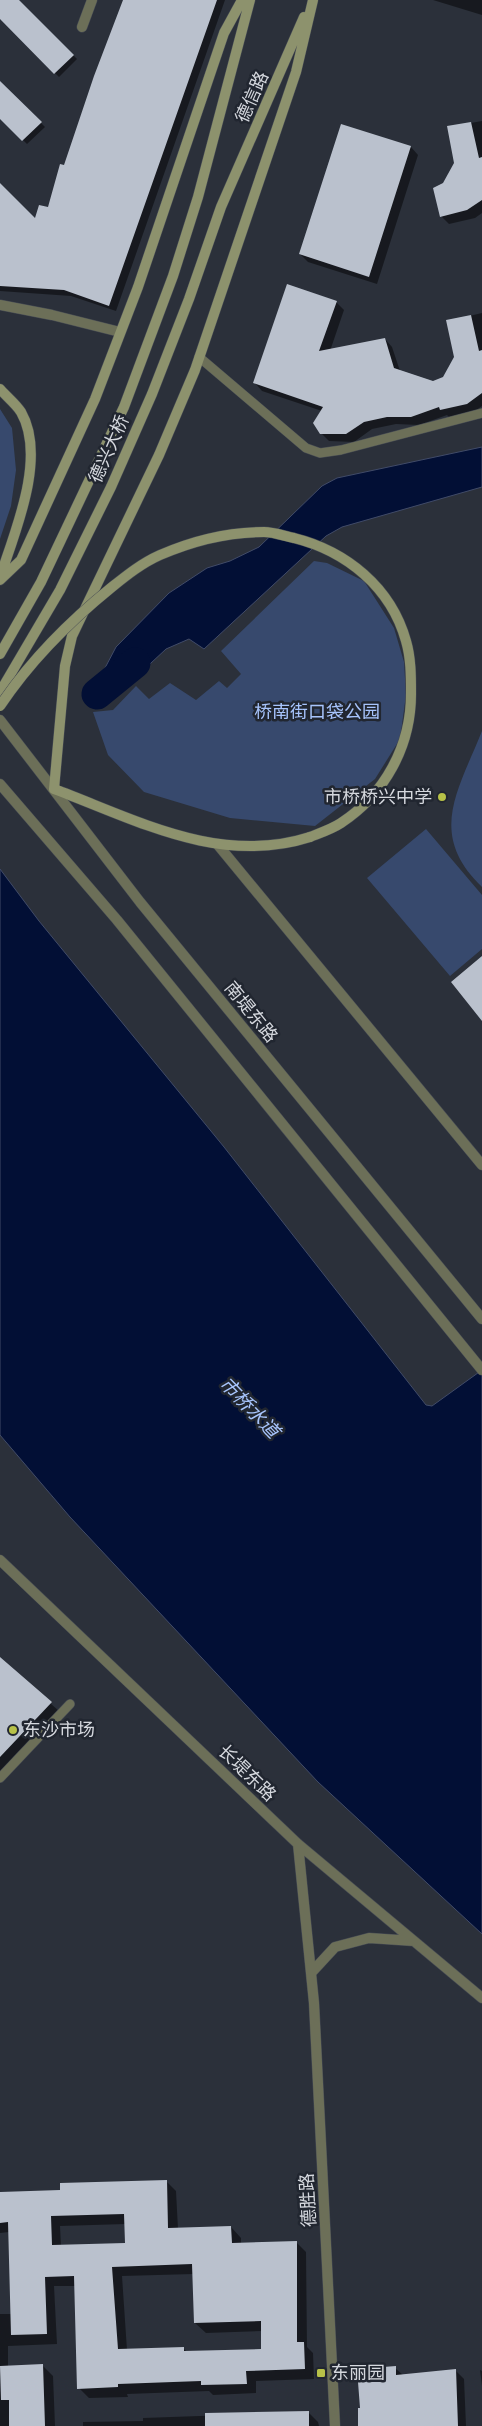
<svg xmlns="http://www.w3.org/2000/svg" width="482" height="2426" font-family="'Fira Sans Condensed','Noto Sans SC',sans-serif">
<rect width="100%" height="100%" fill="#2b303a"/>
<path fill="#37496d" d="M0,409l12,19 4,42 -5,36 -11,33z
M314,561l13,2 37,18 30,47 10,34 2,33 -6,44 -25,40 -60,47 -85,-8 -86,-26 -36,-37 -15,-43 20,-2 23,-24 13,13 21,-16 26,17 23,-19 8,7 14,-14 -20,-23z
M482,731v156c-55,-53 -24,-96 0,-156z
M426,829l56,66v54l-32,27 -83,-98z"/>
<path fill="#020f35" stroke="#414b68" d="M482,447v40l-140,40 -16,9 -122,113 -15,-10 -23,10 -45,42 -19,-1 3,-22 11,-21 53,-54 38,-25 23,-7 29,-14 63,-61 15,-8z
M0,869l39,52 185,226 202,258 6,1 50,-36v564l-164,-152 -248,-265 -70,-82z"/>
<path fill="#0007" fill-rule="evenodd" d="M0,0h18l59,59 -18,18 -59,-59z
M124,0h101l-109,311 -45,-15 -71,-5v-108l36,38 13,-12z
M433,0h49v15z
M0,82l45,45 -18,17 -27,-27z
M482,121v92l-7,5 -26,6 -8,-8 3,-32 12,-21 -8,-36z
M411,147l7,8 -41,129 -69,-22 -8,-8z
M336,302l8,8 -14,41 55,-12 7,8 8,24 33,12 11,-5 12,-21 -8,-36 34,-8v93l-7,5 -26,6 -2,-2 -28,10 -23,-1 -24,5 -18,13 -25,-1 -8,-8 1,-22 -60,-20 -7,-8z
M0,1659l59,52 -59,61z
M166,2181l10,10 2,38 53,-2 10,11v6l55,-2 10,10 1,95 6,6 1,26 -58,2v12l-43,2 -4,-4 -82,3 1,3 -39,1 -10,-10 -4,-102h-21l3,58 -49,2v21l35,-1 10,10 2,50h-55v-112h11l-2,-82 -9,1v-40l61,-2zM126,2224l1,20 -66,2 -1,-20zM194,2274l1,49 11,10 56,-2 1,19 -76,2 -4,-4 -56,2 -5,-74z
M395,2368l8,7 53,-4 8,8 2,47h-106l2,-17z
M480,2370l2,1v15z
M308,2412l10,10 1,4h-236v-4l60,-1v-3z"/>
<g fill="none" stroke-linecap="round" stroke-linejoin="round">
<path stroke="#020f35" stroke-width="31" d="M97,694l38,-31"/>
</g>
<path fill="#bac1cd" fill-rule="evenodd" d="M0,0h19l55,55 -20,19 -54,-55z
M123,0h94l-108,306 -45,-16 -64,-4v-103l35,35 4,-13 9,2 12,-43 4,1 30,-89z
M0,81l42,41 -20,19 -22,-22z
M471,122l8,36 3,-1v43l-15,10 -27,7 -7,-29 10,-5 11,-20 -7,-37z
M341,124l70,22 -42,131 -70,-23z
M287,284l50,17 -18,50 66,-13 9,30 39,13 10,-4 11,-20 -8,-37 25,-5 8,36 3,-1v43l-15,11 -27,6 -1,-3 -28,10h-24l-23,5 -18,12h-26l-7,-11 10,-16 -70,-24z
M482,956v65l-31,-39z
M0,1657l52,45 -52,55z
M167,2180l1,48 63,-2 1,17 65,-2v101h7l1,27 -59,2 1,13 -46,1v-4l-83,3v3l-41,2 -3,-113 -29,1 2,57 -36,1 -3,-113 -8,1v-31l60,-2v-7zM124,2214l1,29 -73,2 -1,-29zM192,2264l2,59 67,-2v28l-77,2v-4l-66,2 -6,-82z
M43,2364l2,62h-36v-26h-8l-1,-34z
M396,2366v9l60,-6 2,57h-100v-18h2l-3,-39z
M309,2411v15h-104v-13z"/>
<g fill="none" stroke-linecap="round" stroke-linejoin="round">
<g stroke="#464b54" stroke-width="10">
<path id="service" d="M199,357l107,91 14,5 21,-3 141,-37
M0,1778l70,-74"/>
</g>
<g stroke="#464b54" stroke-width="11">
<path id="minor" d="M82,27l10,-27
M0,305l52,10 68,17
M218,845l264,320"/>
</g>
<g stroke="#464b54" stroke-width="11">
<path id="tertiary" d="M0,720l140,182 342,417
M0,784l117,136 365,450
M0,1560l298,284 184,154
M298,1844l16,159 21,423
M311,1973l24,-26 34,-9 45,3"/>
</g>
<g stroke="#464b54" stroke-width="11">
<path id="secondary" d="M0,389c6,7 16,15 21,23 26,45 -6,120 -21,165
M0,580l21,-20 74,-161 43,-112 86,-254 18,-33
M0,654l41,-72 83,-175 49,-131 25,-79 52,-197
M0,692l60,-102 51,-103 41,-93 37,-95 32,-92 83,-190
M310,837c-90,29 -173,-17 -256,-48l11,-123 7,-30 87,-181 36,-85 101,-298 17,-72"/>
</g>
<use href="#service" stroke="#6c6f58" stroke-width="9"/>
<use href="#minor" stroke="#6c6f58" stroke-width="10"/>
<use href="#tertiary" stroke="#6c6f58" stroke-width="10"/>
<use href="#secondary" stroke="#8d926d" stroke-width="10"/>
<g stroke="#464b54" stroke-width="11" stroke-linecap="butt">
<path id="secondary-bridge" d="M0,706c30,-45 70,-85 112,-119 15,-12 30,-24 48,-32 32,-14 68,-23 104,-23 10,0 20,4 30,6 52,13 97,49 112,103 5,17 5,35 5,53 0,52 -26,100 -70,129 -9,6 -21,10 -31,14"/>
</g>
<use href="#secondary-bridge" stroke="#8d926d" stroke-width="10"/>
</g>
<g fill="#b7c148" stroke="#212630" stroke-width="2">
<circle cx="442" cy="797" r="5"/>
<circle cx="13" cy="1730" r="5"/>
<rect x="316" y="2368" width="10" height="10" rx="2.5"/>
</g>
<g text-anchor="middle" stroke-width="5" stroke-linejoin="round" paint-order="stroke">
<g font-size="18" fill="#d5d8de" stroke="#212630">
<text transform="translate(252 97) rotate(-66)" y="6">德信路</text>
<text transform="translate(109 449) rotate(-66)" y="6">德兴大桥</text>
<text transform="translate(251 1012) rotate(51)" y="6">南堤东路</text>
<text transform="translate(247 1773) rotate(44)" y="6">长堤东路</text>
<text transform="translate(308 2200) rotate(-93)" y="6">德胜路</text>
</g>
<g font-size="18" fill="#a7c4fc" stroke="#212630">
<text x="317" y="718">桥南街口袋公园</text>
</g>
<g font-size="18" fill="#d5d8de" stroke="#212630" text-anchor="start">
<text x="432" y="803" text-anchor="end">市桥桥兴中学</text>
<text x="23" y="1736">东沙市场</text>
<text x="331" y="2379">东丽园</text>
</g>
<g font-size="19" font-style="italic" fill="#a7c4fc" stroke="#212630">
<text transform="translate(250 1407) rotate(46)" y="7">市桥水道</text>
</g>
</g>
</svg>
